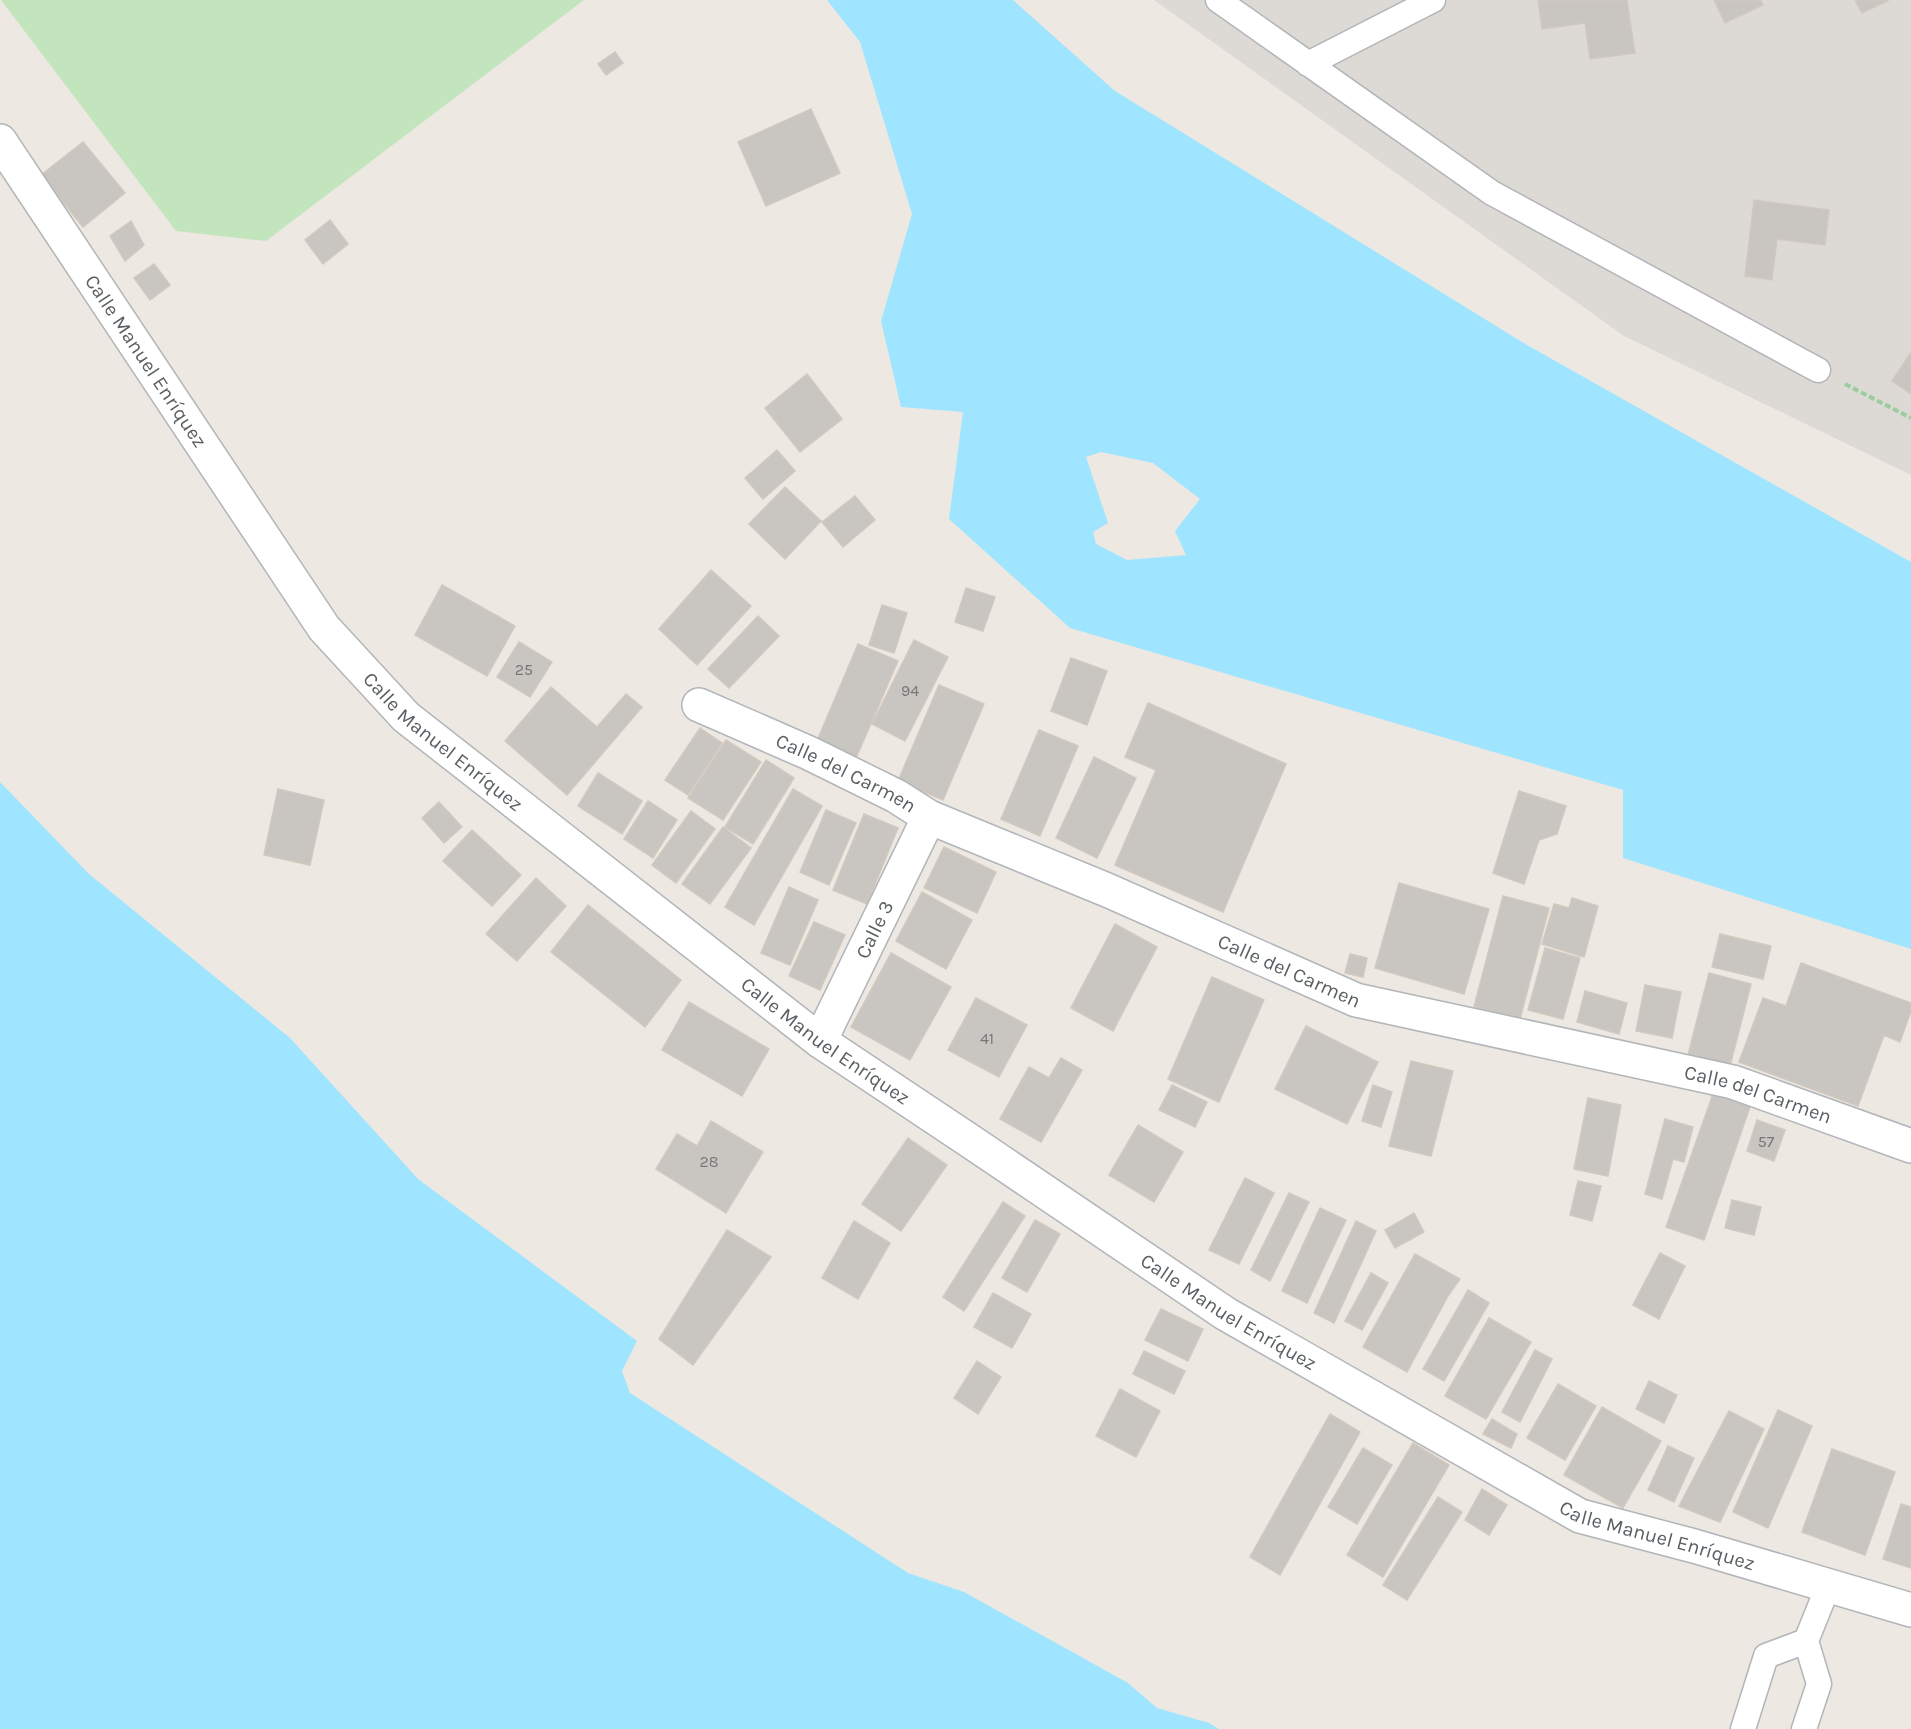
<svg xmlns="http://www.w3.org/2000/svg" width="1911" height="1729" font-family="Karla,sans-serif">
<rect width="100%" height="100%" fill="#ede8e1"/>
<path fill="#dddad5" d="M1154,0h757v475l-287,-139z"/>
<path fill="#c3e5bd" d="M1,0h583l-318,241 -90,-10z"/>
<path fill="#9fe5ff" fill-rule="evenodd" d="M827,0h186l102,91 407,251 389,220v387l-288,-91v-68l-553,-162 -121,-109 14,-107 -62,-5 -20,-86 31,-107 -52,-172zM1101,452l52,11 47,36 -25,32 11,24 -59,5 -31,-16 -3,-12 15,-9 -22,-66z
M0,782l89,92 201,164 128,141 219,162 -15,30 8,22 278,180 56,19 164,91 29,25 52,15 10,6h-1219z"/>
<path fill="#c9c5c0" stroke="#d1c9bf" stroke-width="1.5" d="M1538,0h89l8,53 -45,6 -5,-36 -43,6z
M1714,0h46l3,5 -38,18z
M1855,0h34l-27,13z
M615,52l8,11 -17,12 -8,-11z
M811,109l29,64 -74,33 -28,-64z
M83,142l42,51 -42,34 -42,-52z
M1754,200l75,10 -4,35 -48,-6 -5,41 -27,-4z
M330,220l18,24 -25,20 -18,-24z
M131,221l13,24 -19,16 -15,-25z
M154,264l16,21 -20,15 -16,-22z
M1911,352v42l-19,-13z
M807,374l35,45 -42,33 -35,-44z
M777,450l18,21 -32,28 -18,-21z
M785,487l36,34 -36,38 -36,-35z
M855,496l20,24 -32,27 -21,-25z
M711,570l40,36 -54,59 -38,-36z
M442,585l73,41 -28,50 -72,-41z
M966,588l29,9 -12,34 -28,-9z
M882,605l25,8 -13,40 -25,-8z
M758,616l21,20 -50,52 -21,-19z
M914,640l34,17 -43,84 -33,-17z
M519,642l33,20 -22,35 -33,-20z
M858,644l40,17 -42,97 -39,-17z
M1071,658l36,13 -20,54 -36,-14z
M939,685l45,19 -41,96 -45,-19z
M551,687l46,40 29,-33 16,13 -75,88 -62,-54z
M1148,703l138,61 -63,148 -108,-47 41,-95 -31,-13z
M700,728l22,15 -34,52 -23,-15z
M1039,730l39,16 -38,90 -39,-17z
M726,740l35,22 -38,58 -35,-22z
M1094,757l42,21 -39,80 -41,-20z
M766,760l28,18 -41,66 -28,-17z
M598,773l44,28 -20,33 -44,-28z
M278,789l46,11 -14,65 -46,-10z
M793,789l29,17 -68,119 -29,-18z
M1519,791l47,15 -9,28 -18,6 -15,44 -31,-11z
M648,801l29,19 -24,38 -29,-19z
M439,802l23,25 -18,16 -22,-25z
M826,810l30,13 -27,62 -29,-13z
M691,811l24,18 -39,54 -24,-18z
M864,814l34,14 -31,76 -34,-14z
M723,827l28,21 -41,56 -28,-20z
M472,830l49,45 -29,31 -49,-45z
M944,847l52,25 -19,41 -53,-25z
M536,878l30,28 -49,55 -31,-27z
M1399,883l90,26 -25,85 -89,-26z
M789,887l29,13 -28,65 -29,-12z
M922,892l50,28 -26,49 -50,-28z
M1503,896l46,12 -29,111 -46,-12z
M1572,898l26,8 -14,51 -42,-13 12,-40 15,4z
M588,905l93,75 -36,47 -94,-75z
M814,922l31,13 -25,55 -31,-14z
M1115,924l42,23 -44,84 -42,-23z
M1720,934l51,12 -8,33 -51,-12z
M1545,948l35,10 -17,61 -35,-9z
M891,953l60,34 -41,73 -59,-33z
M1350,954l17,4 -4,19 -18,-4z
M1801,963l110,40v8l-11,31 -16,-7 -26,71 -119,-44 24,-64 23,8z
M1709,973l42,11 -21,82 -42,-11z
M1212,977l52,23 -45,102 -51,-23z
M1645,985l36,7 -9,46 -36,-7z
M1585,991l42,12 -8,31 -42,-12z
M976,998l51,27 -28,52 -51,-27z
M689,1002l80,47 -27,47 -80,-46z
M1306,1026l72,36 -31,62 -72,-35z
M1061,1058l21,12 -41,72 -41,-23 29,-52 20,11z
M1411,1061l42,10 -22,85 -42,-10z
M1172,1085l35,17 -12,25 -36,-17z
M1373,1085l19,7 -11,35 -19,-6z
M1714,1091l37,13 -47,136 -38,-13z
M1588,1098l33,7 -13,71 -34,-7z
M1665,1119l28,8 -9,35 -11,-3 -11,40 -17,-5z
M1757,1120l28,10 -11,31 -27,-10z
M711,1121l52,31 -37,61 -70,-44 21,-35 20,12z
M1138,1125l45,27 -29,50 -45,-27z
M908,1138l39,27 -46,66 -39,-27z
M1245,1178l29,15 -35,71 -30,-14z
M1578,1181l23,5 -9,35 -22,-6z
M1289,1193l20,9 -39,79 -19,-11z
M1732,1200l29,7 -7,28 -29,-7z
M1003,1202l22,14 -61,95 -21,-14z
M1320,1208l26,12 -39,83 -25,-12z
M1414,1213l10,19 -29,16 -10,-18z
M1035,1220l25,14 -33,58 -25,-14z
M854,1221l36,22 -32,56 -36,-21z
M1356,1221l20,10 -42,92 -20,-10z
M727,1230l44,27 -78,108 -34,-26z
M1660,1253l25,13 -26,53 -26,-14z
M1415,1254l45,25 -12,17 -41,76 -44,-25z
M1371,1273l17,10 -26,47 -17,-9z
M1468,1290l21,13 -45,78 -21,-12z
M993,1293l38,21 -19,34 -38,-21z
M1161,1309l42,20 -15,32 -43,-21z
M1489,1318l42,24 -45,77 -41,-23z
M1535,1350l17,9 -32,63 -18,-10z
M1144,1351l41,20 -11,23 -41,-20z
M977,1361l24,16 -23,37 -24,-16z
M1649,1381l28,14 -13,28 -28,-14z
M1558,1384l38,22 -31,54 -38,-22z
M1120,1389l40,22 -24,46 -40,-21z
M1602,1407l59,34 -38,67 -59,-33z
M1778,1410l34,16 -44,102 -35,-16z
M1729,1411l35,18 -44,93 -41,-16z
M1330,1414l30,18 -80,143 -30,-18z
M1492,1419l25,15 -6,14 -28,-14z
M1413,1443l36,22 -66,112 -36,-22z
M1668,1446l26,12 -20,44 -26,-12z
M1363,1448l29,17 -35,59 -29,-17z
M1832,1449l63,23 -30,83 -63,-23z
M1482,1489l25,16 -18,30 -24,-15z
M1438,1497l24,15 -55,88 -24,-15z
M1901,1504l10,3v61l-28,-9z"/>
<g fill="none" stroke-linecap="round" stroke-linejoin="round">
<g stroke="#b2b5b9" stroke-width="27">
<path id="service" d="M1218,0l274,193 326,177
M1308,64l125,-64
M1743,1729l23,-73 40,-15
M1804,1729l15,-45 -13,-43 23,-57"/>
</g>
<g stroke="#b2b5b9" stroke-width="36">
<g id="minor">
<path id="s1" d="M699,705l110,48 87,43 33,21 178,73 249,110 377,82 178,64"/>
<path id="s2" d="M820,1041l109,-224"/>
</g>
</g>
<g stroke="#b2b5b9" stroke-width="36">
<g id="tertiary">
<path id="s3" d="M0,141l324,487 82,89 414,324 153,102 253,171 354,202 114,30 217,64"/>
</g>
</g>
<path stroke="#9acda0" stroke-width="4" stroke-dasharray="6 3" stroke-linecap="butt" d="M1845,384l66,34"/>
<use href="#service" stroke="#fff" stroke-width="24"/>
<use href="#minor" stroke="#fff" stroke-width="33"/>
<use href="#tertiary" stroke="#fff" stroke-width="33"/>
</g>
<g text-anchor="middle" stroke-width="4.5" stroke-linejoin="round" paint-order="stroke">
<g font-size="16" fill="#75787a">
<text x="524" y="675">25</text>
<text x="910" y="696">94</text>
<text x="987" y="1044">41</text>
<text x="1766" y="1147">57</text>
<text x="709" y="1167">28</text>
</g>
<g font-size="20" fill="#595f62" stroke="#fff">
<text dy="7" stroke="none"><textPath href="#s3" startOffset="264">Calle Manuel Enríquez</textPath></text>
<text dy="7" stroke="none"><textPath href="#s3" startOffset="750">Calle Manuel Enríquez</textPath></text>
<text dy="7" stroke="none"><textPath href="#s1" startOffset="162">Calle del Carmen</textPath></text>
<text dy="7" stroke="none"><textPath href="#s2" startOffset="124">Calle 3</textPath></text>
<text dy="7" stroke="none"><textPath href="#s1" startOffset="648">Calle del Carmen</textPath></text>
<text dy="7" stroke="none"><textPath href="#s3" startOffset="1236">Calle Manuel Enríquez</textPath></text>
<text dy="7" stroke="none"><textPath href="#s1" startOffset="1134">Calle del Carmen</textPath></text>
<text dy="7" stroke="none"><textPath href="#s3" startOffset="1722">Calle Manuel Enríquez</textPath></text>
<text dy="7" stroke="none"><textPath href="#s3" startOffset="2208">Calle Manuel Enríquez</textPath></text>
</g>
</g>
</svg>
